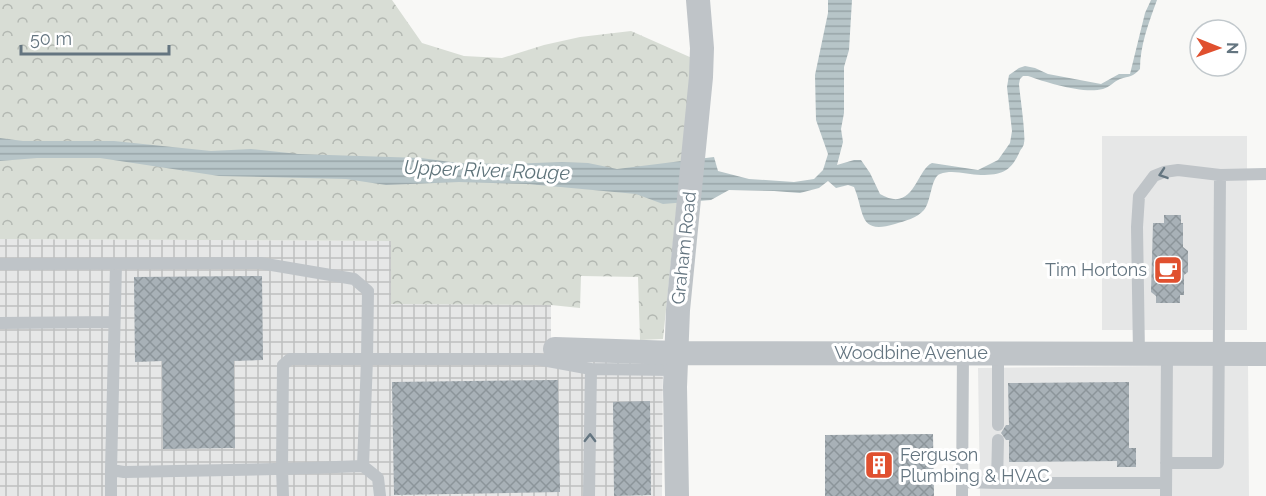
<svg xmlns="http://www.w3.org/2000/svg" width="1266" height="496" font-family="Raleway,sans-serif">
<defs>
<pattern id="industrial-grid" width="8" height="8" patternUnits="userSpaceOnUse" patternTransform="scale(1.5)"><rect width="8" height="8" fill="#e6e7e7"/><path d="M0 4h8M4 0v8" fill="none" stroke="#bec0c0"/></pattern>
<pattern id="forest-crowns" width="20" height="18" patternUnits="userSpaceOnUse" patternTransform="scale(1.5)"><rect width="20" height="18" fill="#d8ddd5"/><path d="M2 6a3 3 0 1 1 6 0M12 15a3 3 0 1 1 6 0" fill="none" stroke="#b3b8b2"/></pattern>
<pattern id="water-rules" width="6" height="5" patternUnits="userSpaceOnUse" patternTransform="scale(1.5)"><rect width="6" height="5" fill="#b7c5c8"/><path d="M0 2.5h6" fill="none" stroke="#98a5a8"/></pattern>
<pattern id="building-cross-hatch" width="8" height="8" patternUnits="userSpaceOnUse" patternTransform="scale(1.5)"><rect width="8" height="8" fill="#a8b1b7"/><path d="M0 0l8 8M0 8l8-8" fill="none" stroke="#8c959a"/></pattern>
</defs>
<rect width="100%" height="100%" fill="#f8f8f6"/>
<path fill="#e6e7e7" d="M1102,136h145v194h-145z
M1248,365l1,131h-269l-2,-128z"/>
<path fill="url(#industrial-grid)" d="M0,239l391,2v62l160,2v51l112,1 -1,139h-662z"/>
<path fill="url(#forest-crowns)" d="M0,0h392l30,43 42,13 38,2 42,-13 36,-8 51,-6 61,27 -29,281 -23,1 -2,-63 -57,-1 -1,32 -29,-3 -160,-1v-63l-391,-2z"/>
<path fill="url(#water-rules)" d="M828,0h24l-3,50 -5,17v46l-3,16 2,13 -6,23 17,-5h7l9,13 10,21c34,20 36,-24 52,-31l46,7 20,-10 12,-17 2,-12 -5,-44 2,-12 10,-7 6,-2 10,2 13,6 53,10 18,-10h11l15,-61 6,-13h6c-8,22 -17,45 -17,69 -7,8 -11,7 -20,10 -7,3 -10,8 -17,10 -20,5 -55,-6 -75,-13h-5l-3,3 -1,5c1,12 7,51 5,59 0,3 -3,6 -4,8 -9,20 -17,24 -39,24 -13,0 -28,-6 -41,-1 -9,3 -9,28 -16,36 -7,8 -19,11 -29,14 -37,11 -30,-11 -41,-37l-6,-2 -12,3 -8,-7 -9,7 -19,5 -26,-2 -45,-1 -18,10 -48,4 -27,-10 -108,-10 -69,-2 -73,3 -40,-6 -127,-3 -119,-18h-63l-37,3v-23l23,3h91l97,10 40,-2 47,5 123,4 37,5 50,1 54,-2 26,1 29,6 97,-12 4,14 31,8 45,3 20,-3 9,-9 5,-16 -12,-34 -1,-45 13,-62z"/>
<path fill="url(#building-cross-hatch)" d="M1164,215h17v8h2v24l5,4v21l-4,3v20h-4v8h-24v-7l-5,-4 2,-69h11z
M262,276l1,84 -29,1 1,87 -72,1 -1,-88 -27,1 -1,-85z
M558,380l2,112 -166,3 -2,-113z
M1129,382v66h7v19h-19v-6l-108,1v-22h-3l-5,-7 5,-8h3l-1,-42z
M650,401l1,94 -37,1 -1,-94z
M933,434l1,62h-109v-61z"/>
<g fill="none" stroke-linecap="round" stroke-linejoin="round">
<path stroke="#bfc4c8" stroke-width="12" d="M0,264l260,-1 94,16 14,12 -1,68h-77l-7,6 -1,104 81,-3
M0,323l114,-1
M1139,354l-2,-127 2,-31 15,-20 10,-4 14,-2 42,5
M998,425v-72
M998,440l-1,43h169
M1166,463h52l2,-288 46,-1
M111,470l5,-206
M962,482l35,1
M111,496v-26l13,2 151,-3h7l1,27
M380,496l-2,-18 -15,-12 4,-107h170l54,10 85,1
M589,496l2,-127
M962,496l1,-143
M1166,496l1,-142"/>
<path stroke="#bfc4c8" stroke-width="24" d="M555,349l121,4 590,1
M677,496l-2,-109 3,-77 23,-233 1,-29 -4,-48"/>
</g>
<defs><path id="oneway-chevron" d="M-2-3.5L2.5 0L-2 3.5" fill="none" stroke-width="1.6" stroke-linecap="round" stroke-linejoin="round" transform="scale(1.5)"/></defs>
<g stroke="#647580">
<use href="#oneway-chevron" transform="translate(1163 174) rotate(161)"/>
<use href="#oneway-chevron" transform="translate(590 438) rotate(-89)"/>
</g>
<defs>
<g id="cafe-square" transform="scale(1.5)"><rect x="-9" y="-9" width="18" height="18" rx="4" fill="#e0502f" stroke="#fff"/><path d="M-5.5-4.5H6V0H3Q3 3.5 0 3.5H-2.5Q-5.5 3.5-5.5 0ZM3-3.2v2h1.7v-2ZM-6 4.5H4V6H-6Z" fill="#fff"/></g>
<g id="building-square" transform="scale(1.5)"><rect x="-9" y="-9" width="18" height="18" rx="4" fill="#e0502f" stroke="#fff"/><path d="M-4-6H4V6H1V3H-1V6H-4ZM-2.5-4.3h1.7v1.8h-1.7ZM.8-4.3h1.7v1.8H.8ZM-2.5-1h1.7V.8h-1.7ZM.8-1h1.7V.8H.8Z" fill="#fff"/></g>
</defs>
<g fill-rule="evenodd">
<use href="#cafe-square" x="1168" y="270"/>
<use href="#building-square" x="879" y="465"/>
</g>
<g text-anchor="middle" stroke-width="6" stroke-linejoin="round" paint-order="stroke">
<g font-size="18" fill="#647580" stroke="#fff">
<text transform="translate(684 248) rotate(-84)" y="6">Graham Road</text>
<text x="911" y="359">Woodbine Avenue</text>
</g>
<g font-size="18" fill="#647580" stroke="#fff" text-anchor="end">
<text x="1147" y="276">Tim Hortons</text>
<text x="900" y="461" text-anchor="start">Ferguson<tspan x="900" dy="21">Plumbing &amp; HVAC</tspan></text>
</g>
<g font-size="20" font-style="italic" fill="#5f747b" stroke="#fff">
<text transform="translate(487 170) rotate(2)" y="7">Upper River Rouge</text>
</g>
</g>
<g transform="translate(1218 48) rotate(91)"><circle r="28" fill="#ffffff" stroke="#c1c8cc" stroke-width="1.5"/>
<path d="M0-4.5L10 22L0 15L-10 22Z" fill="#e0502f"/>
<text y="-9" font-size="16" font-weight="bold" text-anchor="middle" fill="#647580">N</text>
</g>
<path d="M21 45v9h148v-9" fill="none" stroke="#647580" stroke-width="3"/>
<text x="30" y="45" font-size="18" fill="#647580" stroke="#ffffff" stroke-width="4.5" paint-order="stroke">50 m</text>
</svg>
